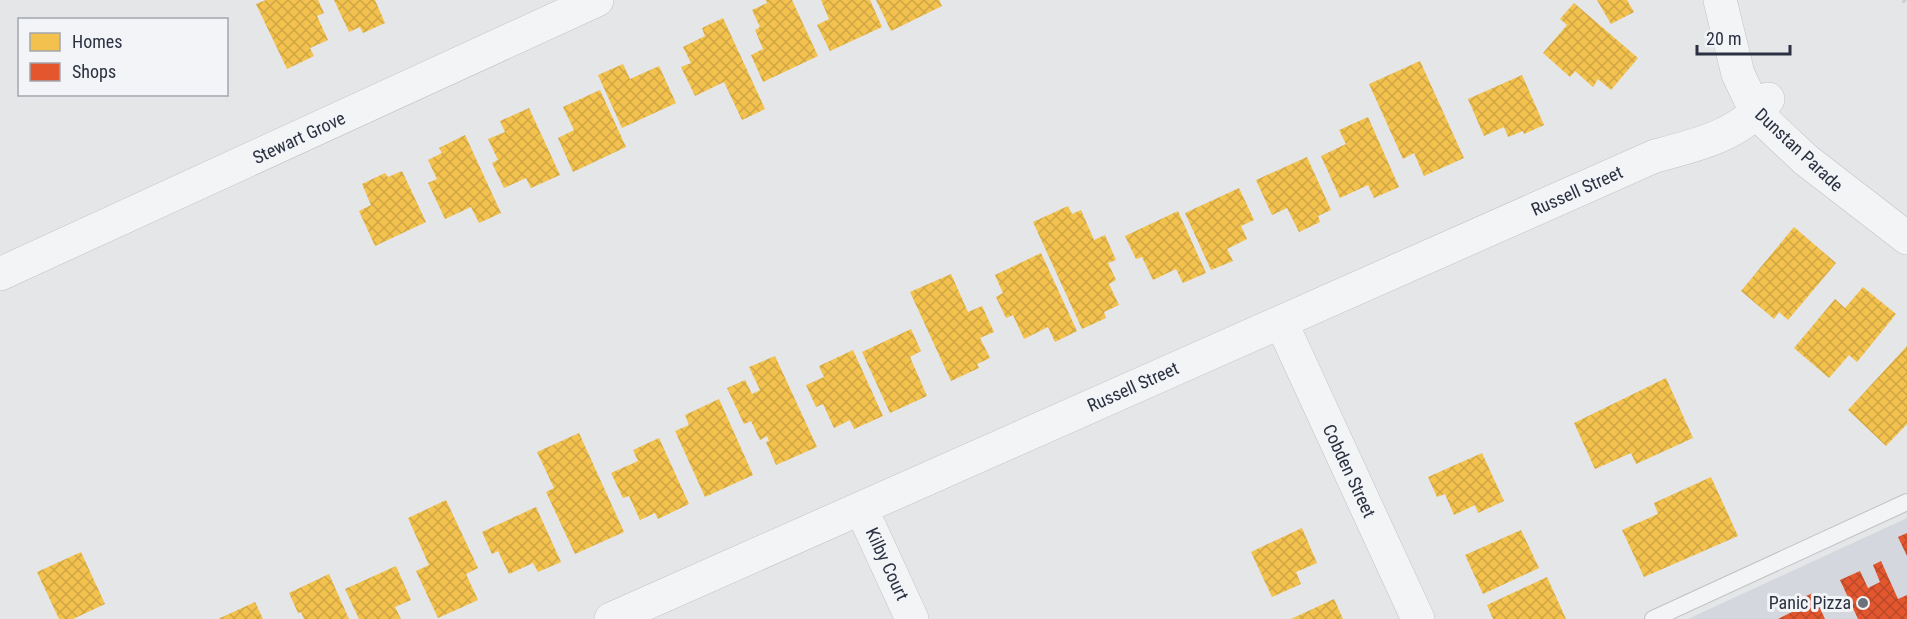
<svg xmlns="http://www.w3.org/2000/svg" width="1907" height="619" font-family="'Roboto Condensed',sans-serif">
<defs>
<pattern id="homes-cross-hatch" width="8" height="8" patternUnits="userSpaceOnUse" patternTransform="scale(1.5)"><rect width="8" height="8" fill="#f2c14e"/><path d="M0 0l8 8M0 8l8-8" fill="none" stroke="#d0a645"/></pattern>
<pattern id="shops-cross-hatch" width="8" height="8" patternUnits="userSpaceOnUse" patternTransform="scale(1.5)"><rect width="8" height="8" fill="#e4572e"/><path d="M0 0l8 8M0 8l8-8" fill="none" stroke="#b94929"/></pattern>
</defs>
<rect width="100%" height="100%" fill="#e4e6e8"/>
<path fill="#d4d7dd" d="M1907,518v101h-219z"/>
<path fill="url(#homes-cross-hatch)" d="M266,0h52l6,13 -7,3 11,24 -18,8 4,8 -27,13 -31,-65z
M334,0h41l10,23 -22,10 -3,-6 -11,5z
M766,0h26l26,56 -55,26 -12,-27 12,-6 -8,-19 5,-3 -8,-17 15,-7z
M821,0h49l12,27 -52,24 -13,-26 12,-6z
M876,0h63l3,6 -51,25z
M1597,0h30l7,12 -23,12z
M1574,3l64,55 -27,32 -13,-11 -5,8 -18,-16 -5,6 -27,-24 24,-28 -7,-6z
M723,18l42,91 -23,11 -18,-38 -29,14 -14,-29 10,-4 -8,-16 22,-11 -3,-8z
M1420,61l44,97 -40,18 -10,-23 -11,6 -34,-75z
M623,64l7,15 29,-13 17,37 -54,25 -24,-53z
M1522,75l22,50 -20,9 -1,-3 -15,6 -4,-10 -20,9 -16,-37z
M600,90l26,57 -53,25 -15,-34 16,-8 -11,-23z
M529,108l31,67 -29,13 -5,-10 -22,10 -12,-25 6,-3 -10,-21 17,-7 -5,-11z
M1368,117l31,70 -25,11 -6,-13 -28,13 -19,-42 25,-12 -7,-14z
M465,135l36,78 -22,10 -8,-16 -26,12 -17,-36 9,-4 -9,-19 14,-7 -3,-5z
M1307,157l24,53 -13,6 2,6 -21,10 -12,-24 -15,7 -16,-35z
M402,171l24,51 -51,24 -16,-35 12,-6 -9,-21 23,-11 3,4z
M1239,188l15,32 -13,6 6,13 -20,10 6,12 -22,9 -26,-57z
M1068,206l4,8 9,-4 13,30 11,-5 11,25 -8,3 8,17 -7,4 10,21 -15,7 2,6 -24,11 -49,-107z
M1178,211l28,62 -23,10 -7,-14 -23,11 -11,-23 -6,2 -11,-23z
M1794,227l42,36 -48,57 -9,-8 -5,7 -33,-28z
M1041,253l36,78 -22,11 -7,-15 -24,12 -11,-24 -7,3 -10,-21 7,-4 -8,-18z
M951,274l17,38 14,-6 12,26 -14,6 10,20 -13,6 2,4 -28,13 -41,-89z
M1863,287l33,27 -39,48 -8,-7 -20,23 -35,-30 41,-49 10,9z
M911,329l10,22 -11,6 17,39 -37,17 -28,-61z
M1907,346v78l-21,22 -38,-36z
M853,350l30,66 -29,13 -4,-9 -16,8 -11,-24 -7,3 -10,-22 18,-8 -5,-11z
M775,356l42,91 -41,18 -10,-23 3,-1 -2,-5 -7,4 -9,-19 -7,3 -17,-36 18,-8 7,14 8,-4 -11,-23z
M1666,378l27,60 -57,26 -5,-11 -36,16 -21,-46z
M719,399l34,76 -48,22 -30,-66 14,-6 -4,-10z
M579,433l45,99 -49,22 -29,-62 8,-4 -17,-36z
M659,438l30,66 -31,15 -3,-6 -15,7 -11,-24 -6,2 -12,-25 27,-12 -5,-11z
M1482,453l22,48 -26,12 -3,-8 -21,10 -9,-21 -8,3 -9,-20z
M1711,477l27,59 -94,41 -22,-47 36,-16 -4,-11z
M446,500l32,68 -12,6 12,26 -40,18 -22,-47 13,-6 -21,-47z
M536,507l25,55 -23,10 -5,-9 -24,11 -11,-23 -6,3 -10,-22z
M1302,528l15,35 -21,9 5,12 -29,13 -21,-45z
M1521,530l18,38 -56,26 -18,-39z
M81,552l24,52 -32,15h-14l-22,-47z
M396,566l15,34 -16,7 6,12h-42l-14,-30z
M329,574l20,45h-45l-3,-7 -3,1 -9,-20z
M1547,577l19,42h-73l-6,-14z
M1334,599l9,20h-52z
M255,602l8,17h-45z"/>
<path fill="url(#shops-cross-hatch)" d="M1907,533v23l-9,-19z
M1881,561l17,38 9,-4v24h-49l-18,-39 20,-9 8,17 12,-6 -7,-17z
M1813,593l12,26h-47l16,-8 -4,-8z"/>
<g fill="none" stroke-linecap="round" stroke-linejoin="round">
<g stroke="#c1c2c5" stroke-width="18">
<path id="service" d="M1653,619l254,-117"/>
</g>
<g stroke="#c1c2c5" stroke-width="34">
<path id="minor" d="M1720,0l18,74 19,40 49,46 101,78
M0,274l597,-274
M1281,322l137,297
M861,508l51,111
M611,619l1044,-463c42,-11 86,-21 113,-57"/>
</g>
<use href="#service" stroke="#f3f4f5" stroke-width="16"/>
<use href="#minor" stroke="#f3f4f5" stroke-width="33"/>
<path stroke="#cdced0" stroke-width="4.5" stroke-dasharray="3 6" stroke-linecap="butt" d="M1903,0l4,3"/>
</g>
<circle fill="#6c707b" stroke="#f2f4f7" stroke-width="2" cx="1863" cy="603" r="6"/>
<g text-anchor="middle" stroke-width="6" stroke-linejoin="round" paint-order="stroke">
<g font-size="18" fill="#2b3141" stroke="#f2f4f7">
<text transform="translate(299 138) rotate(-25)" y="6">Stewart Grove</text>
<text transform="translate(1799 150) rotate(43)" y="6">Dunstan Parade</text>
<text transform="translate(1577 191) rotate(-24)" y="6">Russell Street</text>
<text transform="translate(1133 387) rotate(-24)" y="6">Russell Street</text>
<text transform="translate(1349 471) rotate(65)" y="6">Cobden Street</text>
<text transform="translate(887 564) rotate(65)" y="6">Kilby Court</text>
</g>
<g font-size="18" fill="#2b3141" stroke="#f2f4f7" text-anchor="end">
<text x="1851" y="609">Panic Pizza</text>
</g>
</g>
<rect x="18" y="18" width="210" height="78" fill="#f2f4f7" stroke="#a2a6ae" stroke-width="1.5"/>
<rect x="30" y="33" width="30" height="18" fill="#f2c14e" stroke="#a2a6ae" stroke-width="1.5"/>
<text x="72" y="48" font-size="18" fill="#2b3141">Homes</text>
<rect x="30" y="63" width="30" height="18" fill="#e4572e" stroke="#a2a6ae" stroke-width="1.5"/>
<text x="72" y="78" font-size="18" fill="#2b3141">Shops</text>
<path d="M1697 45v9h93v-9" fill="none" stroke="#2b3141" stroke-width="3"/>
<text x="1706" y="45" font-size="18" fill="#2b3141" stroke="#f2f4f7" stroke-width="4.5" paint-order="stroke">20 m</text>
</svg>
